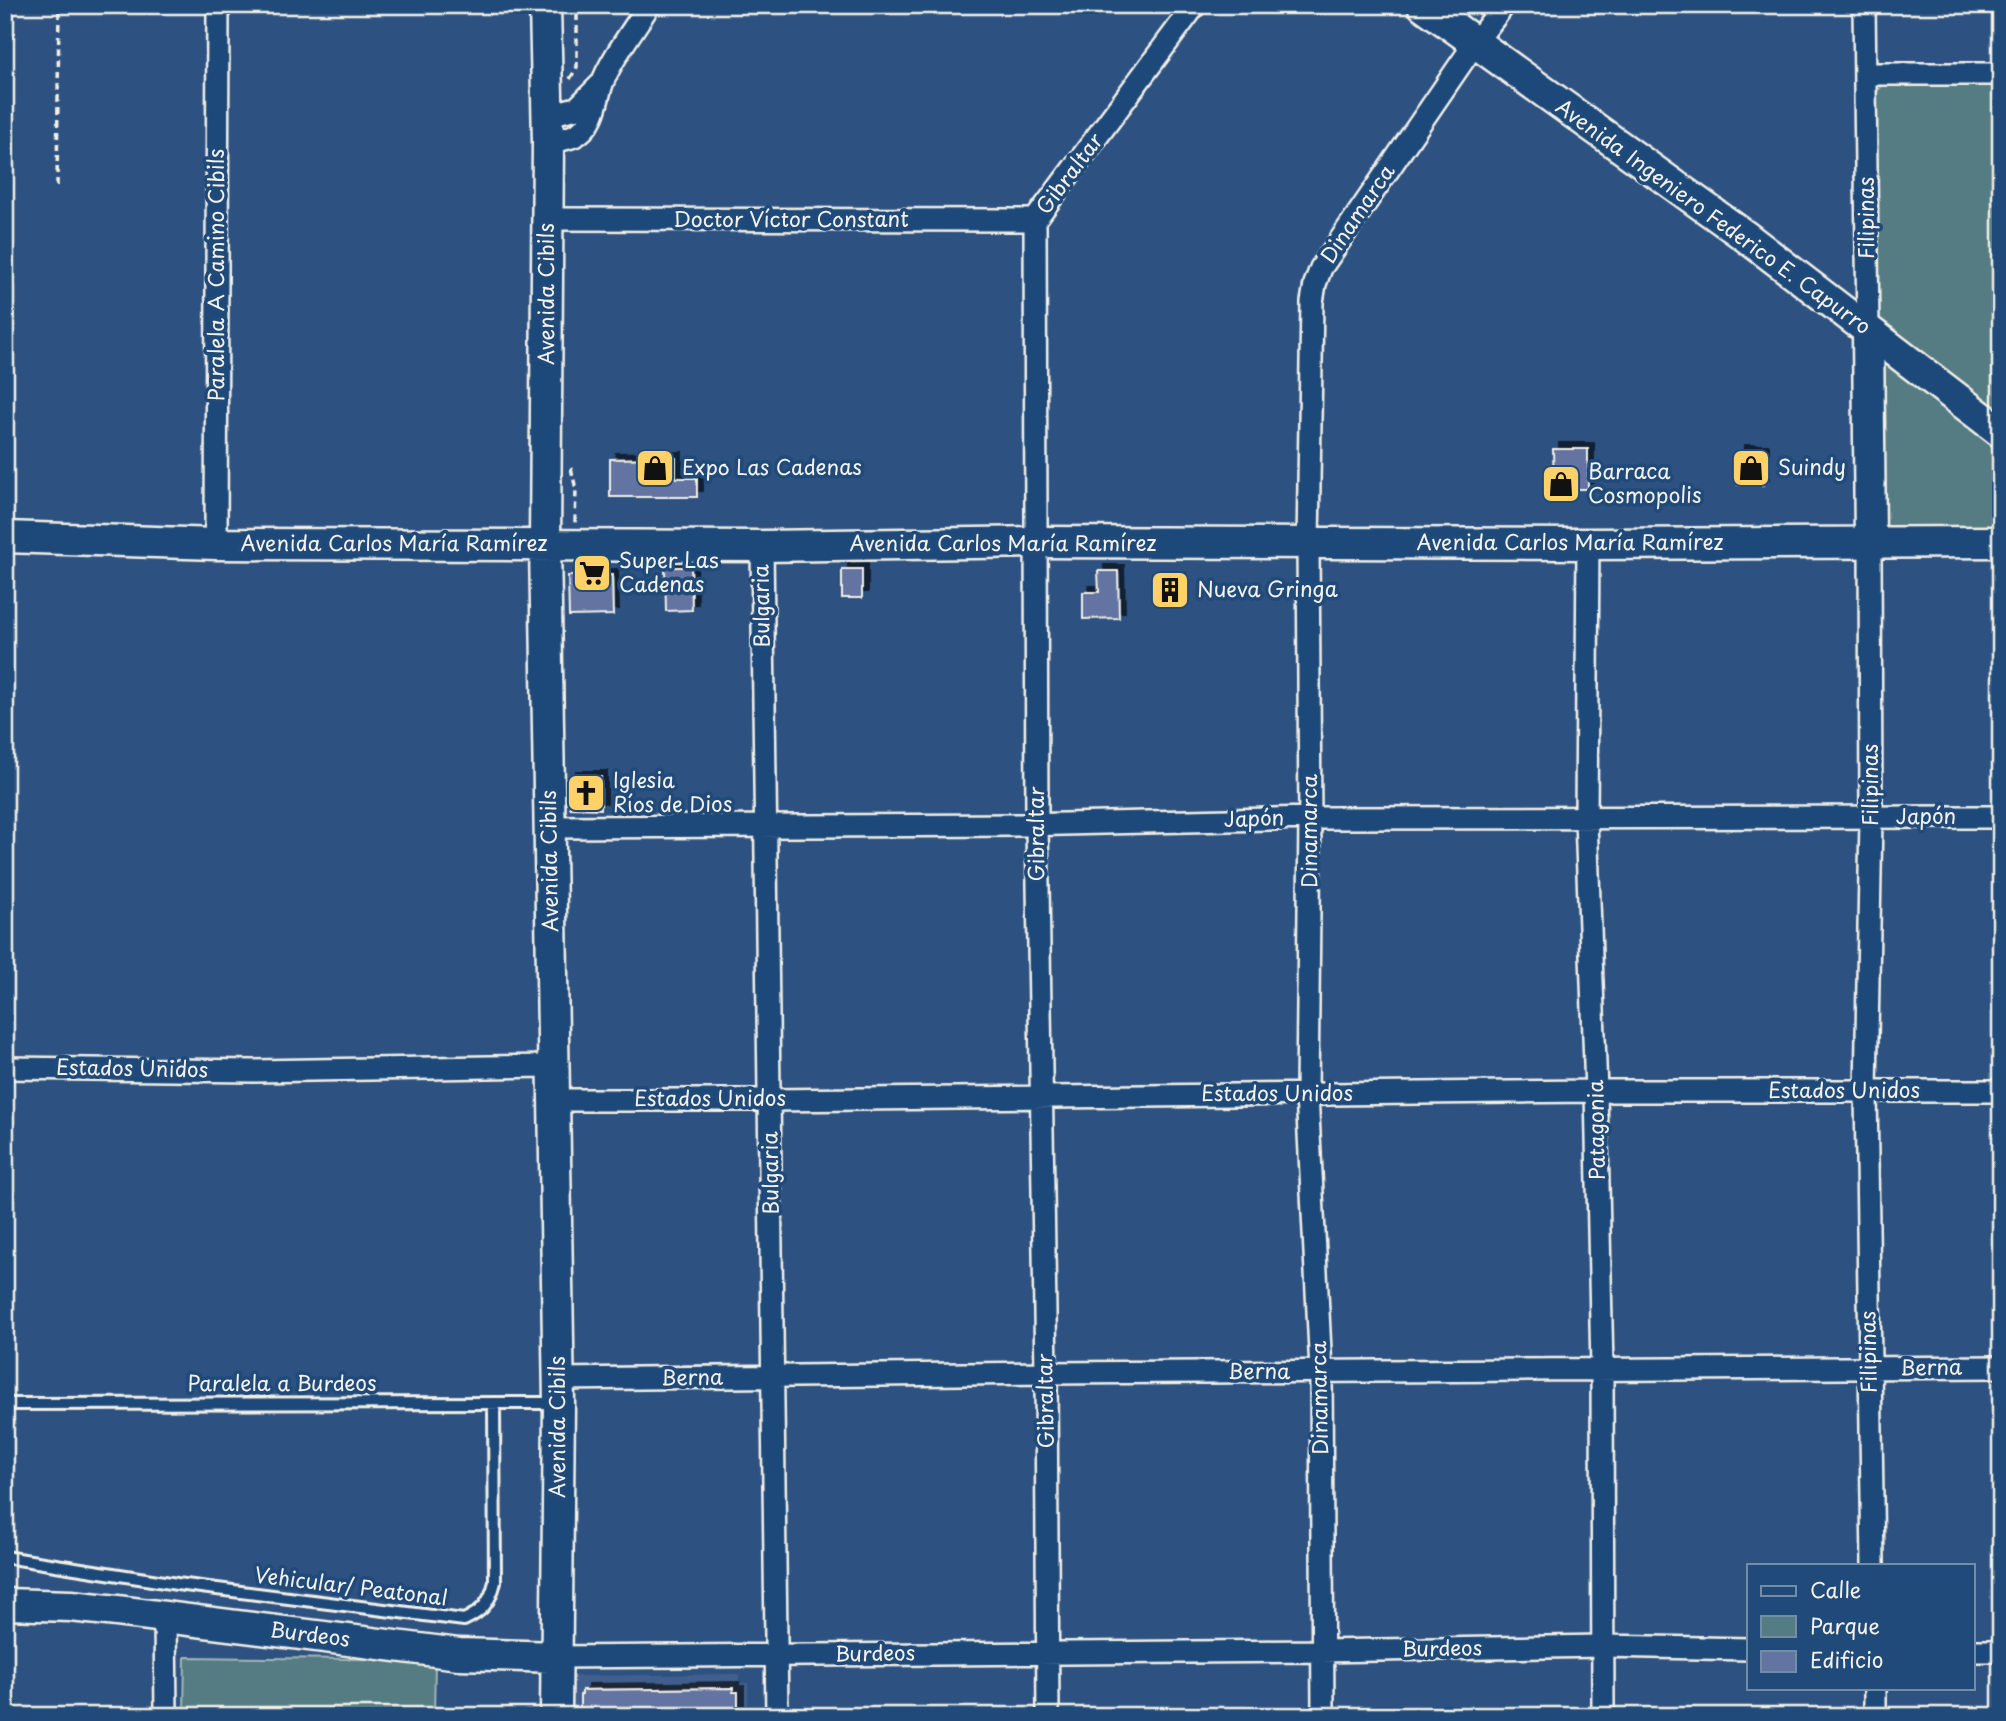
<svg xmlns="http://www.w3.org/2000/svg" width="2006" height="1721" font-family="'Playpen Sans',sans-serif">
<defs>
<filter id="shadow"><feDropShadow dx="6" dy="-6" stdDeviation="0" flood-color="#0009"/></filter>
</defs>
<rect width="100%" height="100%" fill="#2d5282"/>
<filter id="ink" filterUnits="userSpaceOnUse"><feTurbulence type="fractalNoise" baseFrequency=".0143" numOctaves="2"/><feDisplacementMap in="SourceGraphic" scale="14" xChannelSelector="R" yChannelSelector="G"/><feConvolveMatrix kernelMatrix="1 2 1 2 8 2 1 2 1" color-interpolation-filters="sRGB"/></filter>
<g filter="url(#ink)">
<path fill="#415f8e" d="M739,1674v9h9v33h-176v-40z"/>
<path fill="#547c83" stroke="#a4b6b6" stroke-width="2" d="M2001,81v337l-124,-95 -2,-229 9,-11z
M1888,362l113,82v87l-115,1 -9,-24 3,-140z
M185,1657l250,3 -1,56h-250z"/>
<path fill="#6373a2" stroke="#f4f1e8" stroke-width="2" filter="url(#shadow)" d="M1553,449h35v40h-34z
M1739,451h24v34h-25z
M676,458v20h21v19h-87v-38z
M665,567h26l1,43 -26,1z
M842,569h20v29h-20z
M1098,571h20l1,47 -36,1v-27h16z
M612,575l1,40 -44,1 -1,-40z
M1180,579l1,21 -21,1 -1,-21z
M570,777h31v32l-31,-1z
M733,1688v4h5v21h-4v3h-154v-21l2,-1v-4z"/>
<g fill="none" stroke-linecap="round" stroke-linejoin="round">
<g stroke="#f4f1e8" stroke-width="16">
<path id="lane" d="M5,1404l552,-1
M5,1557l172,27 287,36c19,-9 26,-18 31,-38l-1,-179"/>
</g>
<g stroke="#f4f1e8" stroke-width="26">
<path id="street" d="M1864,5l4,325
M1866,74h135
M548,115l29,-7 23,-23
M548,142c10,-2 23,-3 31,-9 17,-13 17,-32 23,-49 7,-22 34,-58 47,-79
M548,219l487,1
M1870,543l1,275 -5,273 7,474
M216,544l2,-539
M1588,544l-2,275 10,272 6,278 1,347
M762,546l15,1170
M549,827l474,-2 287,-7 691,-1
M5,1068l249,3 298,-5
M553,1100h216l827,-9h405
M559,1379l487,-6 955,-6
M165,1617l1,99
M1973,1651h28
M557,1657l765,-6 281,-5 146,3
M1875,1688v28
M1048,1716l-2,-343 -9,-548 -2,-605 160,-215
M1323,1716l-2,-345 -14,-277 3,-276 -2,-275 4,-241 3,-18 6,-16 154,-225 29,-38"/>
</g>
<g stroke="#f4f1e8" stroke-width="35">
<path id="secondary" d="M545,5l3,137 -3,402 14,859 -3,313
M1423,5l322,231 256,196
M1868,330l2,213
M5,537l211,7 546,2 274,-4 552,2 413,-2
M5,1604l66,2 46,5 342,43 98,3"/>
</g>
<path stroke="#f4f1e8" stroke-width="3.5" stroke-dasharray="7 5" stroke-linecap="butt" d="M570,79l7,-12v-62
M57,186l2,-181
M571,468l5,21 -1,34"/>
<use href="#lane" stroke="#1f4a7a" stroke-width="10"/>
<use href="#street" stroke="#1f4a7a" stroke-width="21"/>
<use href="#secondary" stroke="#1f4a7a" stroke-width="30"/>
</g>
</g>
<defs>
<g id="shop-square" transform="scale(2.0125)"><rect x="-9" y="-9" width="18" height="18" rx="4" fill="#ffd166" stroke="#1f4a7a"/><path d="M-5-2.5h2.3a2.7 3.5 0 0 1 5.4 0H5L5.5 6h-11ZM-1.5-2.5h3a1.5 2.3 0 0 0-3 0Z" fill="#111"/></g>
<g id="supermarket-square" transform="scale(2.0125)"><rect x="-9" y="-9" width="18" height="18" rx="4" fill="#ffd166" stroke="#1f4a7a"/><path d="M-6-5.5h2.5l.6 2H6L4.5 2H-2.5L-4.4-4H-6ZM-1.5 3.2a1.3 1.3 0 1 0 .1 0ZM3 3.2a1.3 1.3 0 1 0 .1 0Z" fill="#111"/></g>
<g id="building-square" transform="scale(2.0125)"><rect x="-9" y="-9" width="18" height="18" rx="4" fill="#ffd166" stroke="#1f4a7a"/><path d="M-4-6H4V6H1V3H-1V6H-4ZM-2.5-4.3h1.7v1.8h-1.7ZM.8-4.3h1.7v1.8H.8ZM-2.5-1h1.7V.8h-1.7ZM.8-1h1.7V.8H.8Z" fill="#111"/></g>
<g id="church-square" transform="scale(2.0125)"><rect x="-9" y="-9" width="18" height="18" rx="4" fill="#ffd166" stroke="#1f4a7a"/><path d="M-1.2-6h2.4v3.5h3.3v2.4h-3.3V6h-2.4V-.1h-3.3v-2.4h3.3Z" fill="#111"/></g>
</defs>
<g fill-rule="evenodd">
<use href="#shop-square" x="655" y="468"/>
<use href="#shop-square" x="1751" y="468"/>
<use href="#shop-square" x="1561" y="484"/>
<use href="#supermarket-square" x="592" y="573"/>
<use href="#building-square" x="1170" y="590"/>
<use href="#church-square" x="586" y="793"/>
</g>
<g text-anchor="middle" stroke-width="7" stroke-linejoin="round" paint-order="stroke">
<g font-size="21" fill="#f4f1e8" stroke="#1f4a7a">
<text transform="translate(1070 174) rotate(-53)" y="7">Gibraltar</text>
<text transform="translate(1358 214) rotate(-56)" y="7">Dinamarca</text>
<text transform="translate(1713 217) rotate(36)" y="7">Avenida Ingeniero Federico E. Capurro</text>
<text transform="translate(1867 218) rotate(-90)" y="7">Filipinas</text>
<text x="791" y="227">Doctor Víctor Constant</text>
<text transform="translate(217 275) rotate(-90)" y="7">Paralela A Camino Cibils</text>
<text transform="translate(547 294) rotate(-90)" y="7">Avenida Cibils</text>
<text x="1570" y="550">Avenida Carlos María Ramírez</text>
<text x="394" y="551">Avenida Carlos María Ramírez</text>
<text x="1003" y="551">Avenida Carlos María Ramírez</text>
<text transform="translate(762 606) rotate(-91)" y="7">Bulgaria</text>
<text transform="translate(1871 785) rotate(-90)" y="7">Filipinas</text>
<text x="1926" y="824">Japón</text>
<text transform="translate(1254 819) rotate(-2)" y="7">Japón</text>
<text transform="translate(1310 831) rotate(-90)" y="7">Dinamarca</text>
<text transform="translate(1037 834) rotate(-90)" y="7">Gibraltar</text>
<text transform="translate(550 861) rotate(-91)" y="7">Avenida Cibils</text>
<text transform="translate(132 1069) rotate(1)" y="7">Estados Unidos</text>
<text x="1844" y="1098">Estados Unidos</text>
<text x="1277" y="1101">Estados Unidos</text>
<text x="710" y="1106">Estados Unidos</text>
<text transform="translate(1597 1130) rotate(-91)" y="7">Patagonia</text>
<text transform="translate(771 1173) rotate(-91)" y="7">Bulgaria</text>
<text transform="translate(1869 1352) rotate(-91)" y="7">Filipinas</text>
<text transform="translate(1931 1368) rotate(-1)" y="7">Berna</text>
<text x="1259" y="1379">Berna</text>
<text transform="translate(692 1378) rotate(-1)" y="7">Berna</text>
<text x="282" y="1391">Paralela a Burdeos</text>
<text transform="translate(1320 1398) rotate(-91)" y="7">Dinamarca</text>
<text transform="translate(1046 1401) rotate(-91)" y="7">Gibraltar</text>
<text transform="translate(558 1427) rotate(-90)" y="7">Avenida Cibils</text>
<text transform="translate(351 1587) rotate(7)" y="7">Vehicular/ Peatonal</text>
<text transform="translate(310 1635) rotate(7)" y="7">Burdeos</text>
<text transform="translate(1442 1649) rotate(-1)" y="7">Burdeos</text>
<text transform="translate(875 1654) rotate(-1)" y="7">Burdeos</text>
</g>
<g font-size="21" fill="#f4f1e8" stroke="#1f4a7a" text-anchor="start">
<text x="682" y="475">Expo Las Cadenas</text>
<text x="1778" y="475">Suindy</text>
<text x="1588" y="479">Barraca<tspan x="1588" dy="24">Cosmopolis</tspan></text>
<text x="619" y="568">Super Las<tspan x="619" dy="24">Cadenas</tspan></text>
<text x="1197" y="597">Nueva Gringa</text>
<text x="613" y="788">Iglesia<tspan x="613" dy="24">Ríos de Dios</tspan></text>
</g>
</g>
<rect width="2006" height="1721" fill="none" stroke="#1f4a7a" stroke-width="28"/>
<rect x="14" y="14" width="1978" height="1693" fill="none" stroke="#f4f1e8" stroke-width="2.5" filter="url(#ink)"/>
<rect x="1747" y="1564" width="228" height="126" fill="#1f4a7a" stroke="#748da6" stroke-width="2"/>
<rect x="1761" y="1586" width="35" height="10" fill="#1f4a7a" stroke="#748da6" stroke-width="2"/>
<text x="1810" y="1598" font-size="21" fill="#f4f1e8">Calle</text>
<rect x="1761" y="1616" width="35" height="21" fill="#547c83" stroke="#748da6" stroke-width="2"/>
<text x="1810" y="1634" font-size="21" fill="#f4f1e8">Parque</text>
<rect x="1761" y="1651" width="35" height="21" fill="#6373a2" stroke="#748da6" stroke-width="2"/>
<text x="1810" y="1668" font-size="21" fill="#f4f1e8">Edificio</text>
</svg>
